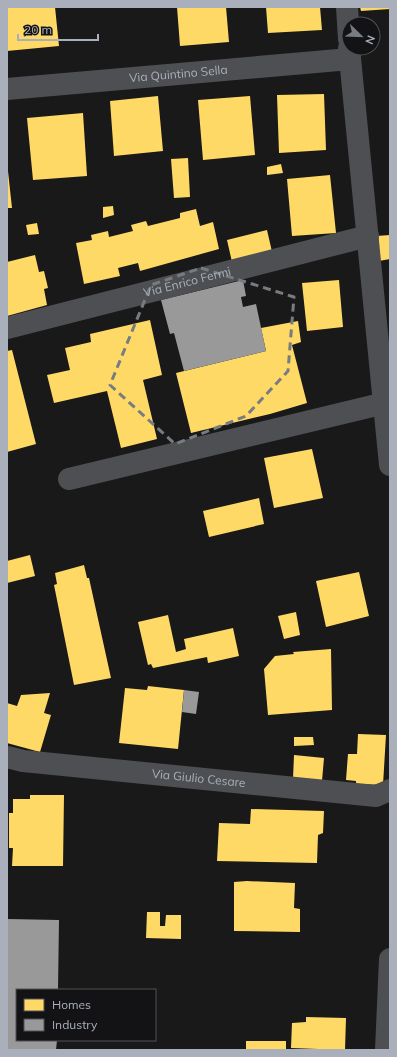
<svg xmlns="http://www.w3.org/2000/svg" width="397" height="1057" font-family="Mulish,sans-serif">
<rect width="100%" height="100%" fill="#191919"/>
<path fill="#ffd966" d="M7,7h48l4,39 -52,5z
M177,7h49l3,35 -49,4z
M266,7h54l2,23 -54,3z
M360,7h30v2l-29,2z
M324,94l2,56 -47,3 -2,-58z
M158,96l5,55 -49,5 -4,-55z
M250,96l5,59 -52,5 -5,-60z
M83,113l4,63 -54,4 -6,-62z
M188,158l2,39 -16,1 -3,-39z
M7,162l5,46h-5z
M281,164l2,9 -16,2v-8z
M330,175l6,58 -44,3 -5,-57z
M113,206l1,9 -11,3v-11z
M196,209l4,17 13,-4 6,27 -79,22 -2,-8 -20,5 2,8 -36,8 -8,-41 16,-3 -1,-5 17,-4 1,6 24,-6 -2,-6 15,-4 2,5 32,-8v-5z
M37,223l2,11 -11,1 -2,-10z
M267,230l6,26 -41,6 -5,-22z
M390,235v24l-11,2 -3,-25z
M35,255l4,17 5,-1 4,17 -4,1 3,16 -40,11v-54z
M339,280l4,47 -36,4 -5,-48z
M150,320l12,55 -19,5 14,59 -36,9 -14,-57 -53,12 -7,-28 23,-5 -5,-22 26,-6 -1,-8z
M298,321l3,21 -9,3 15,58 -37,11 -79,19 -15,-60 90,-22 -5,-23z
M12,350l24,94 -29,8v-101z
M312,449l11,49 -49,10 -10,-50z
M259,498l5,26 -55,13 -6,-26z
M30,555l5,21 -28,7v-22z
M84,565l3,13h2l22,100 -37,7 -20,-100 3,-1 -2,-11z
M359,572l10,44 -43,11 -10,-46z
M296,612l4,23 -16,4 -6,-23z
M168,615l8,37 10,-3 -2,-10 49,-11 6,28 -31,7 -1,-6 -54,11 -2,-4 -3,1 -10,-43z
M331,649l1,61 -64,5 -4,-46 11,-13 19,-2 -1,-2z
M148,686l36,4 -6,59 -59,-6 6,-55 22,2z
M50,693l-6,20 7,2 -11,37 -33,-9v-40l10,3 4,-11z
M358,734l28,1 -3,50 -27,-1v-3l-10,-1 2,-26h9z
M294,737h19l1,8 -20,1z
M294,755l30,3 -2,23 -29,-2z
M30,795h34l-1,71h-51l1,-18h-4v-35h4v-14h17z
M251,809l73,2 -1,22 -5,2 -1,28 -100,-2 2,-38 31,1z
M247,881l48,2 -1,25 6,1v23l-66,-1v-49z
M147,912h13v14h5l1,-11h15v24l-35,-1z
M306,1017l40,1 -1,32 -54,-2 1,-25 14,-1z
M246,1041h40v9h-40z"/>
<path fill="#999" d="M243,280l3,16 -5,1 2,10 13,-3 10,47 -82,20 -10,-38 -4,1 -9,-34z
M184,690l15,2 -3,22 -14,-2z
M7,919l52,1 -1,70h-41v50h40l-1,10h-48z"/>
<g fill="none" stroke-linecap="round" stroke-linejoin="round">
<g stroke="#4d4f52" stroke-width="22">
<path d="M347,7l2,32"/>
<path d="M349,48l41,417"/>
<path id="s1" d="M7,89l343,-30"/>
<path id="s2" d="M7,328l361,-92"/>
<path d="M69,479l316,-76"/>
<path id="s3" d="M7,757l16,4 353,35 14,-6"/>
<path d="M386,1050l4,-91"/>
</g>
</g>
<path fill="none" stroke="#777b82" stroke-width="3" stroke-dasharray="8 5" stroke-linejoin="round" d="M201,268l93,29 -6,74 -42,45 -71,28 -65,-59 41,-100z"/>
<g text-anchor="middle" stroke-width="4" stroke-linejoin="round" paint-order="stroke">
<g font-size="12" fill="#aab0bb" stroke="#131315">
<text dy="4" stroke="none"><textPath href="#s1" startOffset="172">Via Quintino Sella</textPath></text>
<text dy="4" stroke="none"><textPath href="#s2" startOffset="186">Via Enrico Fermi</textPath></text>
<text dy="4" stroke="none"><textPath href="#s3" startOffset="193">Via Giulio Cesare</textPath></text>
</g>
</g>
<rect width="397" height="1057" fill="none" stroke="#aab0bb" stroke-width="16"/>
<rect x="16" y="989" width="140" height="52" fill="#131315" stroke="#4f5257"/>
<rect x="24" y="999" width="20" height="12" fill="#ffd966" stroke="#4f5257"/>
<text x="52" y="1009" font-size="12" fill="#aab0bb">Homes</text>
<rect x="24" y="1019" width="20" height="12" fill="#999999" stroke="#4f5257"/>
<text x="52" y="1029" font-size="12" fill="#aab0bb">Industry</text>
<g transform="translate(361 36) rotate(113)"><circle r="19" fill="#131315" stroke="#4f5257"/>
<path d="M0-3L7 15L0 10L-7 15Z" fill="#777b82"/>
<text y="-6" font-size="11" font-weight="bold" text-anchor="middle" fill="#aab0bb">N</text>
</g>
<path d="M18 34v6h80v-6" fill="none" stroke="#aab0bb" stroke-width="2"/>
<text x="24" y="34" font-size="12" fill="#aab0bb" stroke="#131315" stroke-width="3" paint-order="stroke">20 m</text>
</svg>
